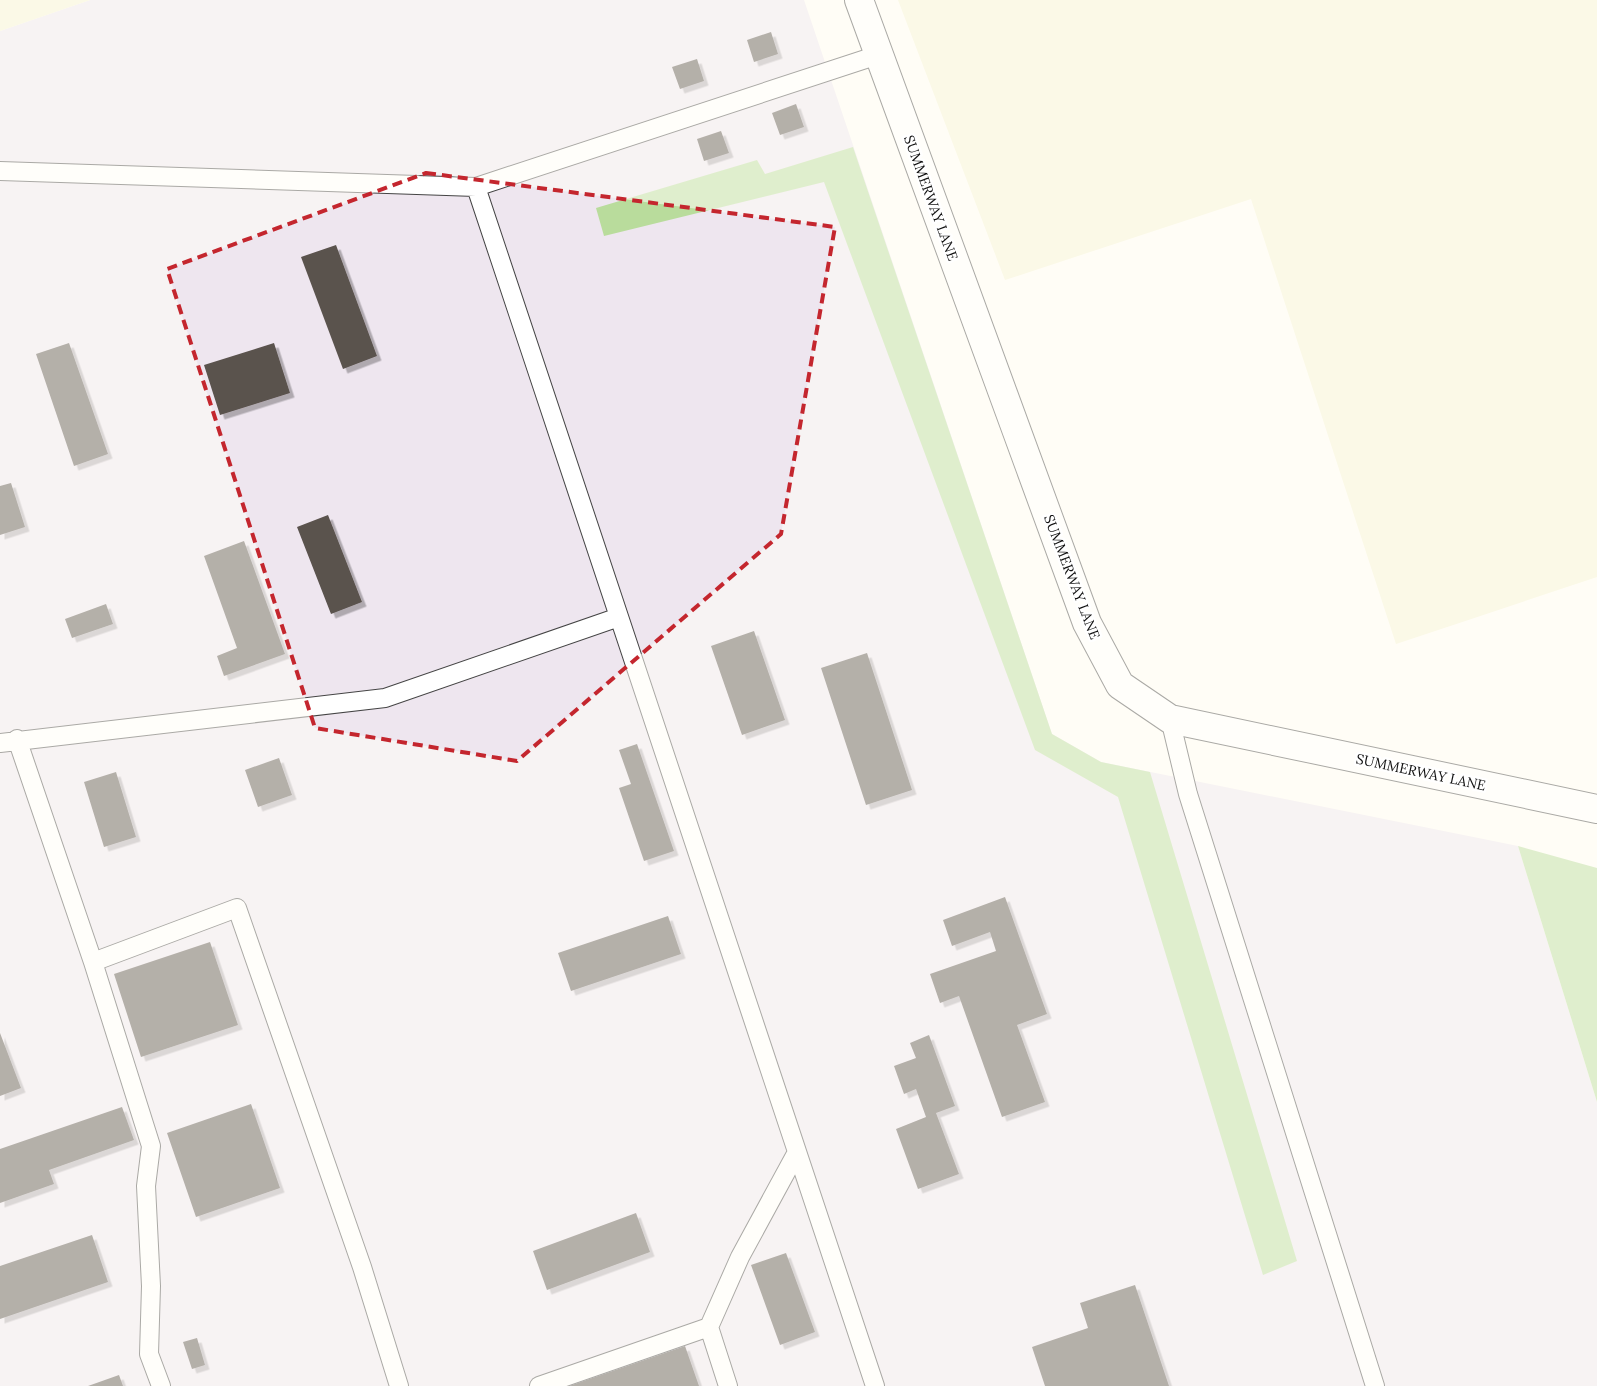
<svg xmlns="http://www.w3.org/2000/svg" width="1597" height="1386" font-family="Lora,serif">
<defs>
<filter id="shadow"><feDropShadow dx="4.5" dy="4.5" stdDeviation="0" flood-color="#0004"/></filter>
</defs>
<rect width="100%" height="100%" fill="#fffdf5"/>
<path fill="#eee6ef" d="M90,0h714l248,734 49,28 417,84 79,256v284h-1597v-1355z"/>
<path fill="#f6f3d4" d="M0,0h90l-90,31z
M898,0h699v577l-201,67 -145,-445 -246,81z"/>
<path fill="#b9dc9c" d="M853,147l199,587 49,28 49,10 147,489 -34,14 -145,-478 -83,-47 -211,-568 -220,54 -8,-28 161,-48 8,14z
M1518,846l79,22v234z"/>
<path fill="#5a524d" filter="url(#shadow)" d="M771,32l7,22 -24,8 -7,-22z
M697,59l7,22 -24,8 -8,-22z
M796,104l8,23 -24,8 -8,-22z
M721,131l8,22 -25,8 -7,-22z
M336,245l41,111 -34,13 -42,-112z
M69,343l39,111 -34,12 -38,-112z
M274,343l16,50 -70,22 -16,-50z
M11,483l14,44 -25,8v-49z
M328,515l34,87 -31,12 -34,-87z
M244,541l41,113 -61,22 -7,-20 20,-8 -33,-92z
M106,604l7,20 -41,14 -7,-19z
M754,631l31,89 -43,15 -31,-89z
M867,653l45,137 -46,15 -45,-137z
M637,744l37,107 -30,10 -25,-73 12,-4 -12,-34z
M279,758l13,37 -34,12 -13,-37z
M116,772l20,65 -32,10 -20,-65z
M1005,897l42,117 -30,11 28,77 -43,15 -43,-121 -19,7 -10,-29 66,-23 -6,-19 -38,14 -9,-26z
M668,916l13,38 -110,37 -13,-38z
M210,942l28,83 -97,32 -27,-83z
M0,1033l21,55 -21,8z
M929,1035l26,71 -19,7 23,61 -41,15 -22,-60 30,-12 -10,-28 -12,5 -10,-28 22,-8 -6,-15z
M251,1104l29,84 -84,29 -29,-84z
M122,1107l12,33 -85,30 5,14 -54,19v-54z
M636,1213l14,39 -103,38 -14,-39z
M92,1235l16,47 -108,37v-53z
M786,1253l29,79 -35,13 -29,-80z
M1135,1285l34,101h-124l-13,-39 56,-19 -8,-25z
M197,1338l8,27 -13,4 -9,-27z
M685,1346l14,40h-130z
M119,1375l4,11h-35z"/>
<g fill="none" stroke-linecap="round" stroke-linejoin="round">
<g stroke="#444" stroke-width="20">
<path id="lane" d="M0,171l476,16 402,-132
M476,187l399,1199
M1170,719l18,75 187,592
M17,739l76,223 144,-54 125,359 37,119
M0,743l385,-45 234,-81
M93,962l58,184 -5,40 5,100 -2,68 12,32
M709,1327l19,59
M539,1386l170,-59 31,-70 57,-105"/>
</g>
<g stroke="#444" stroke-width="30">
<path id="street" d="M859,0l228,623 33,62 50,34 427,90"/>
</g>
<use href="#lane" stroke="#fff" stroke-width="18"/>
<use href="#street" stroke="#fff" stroke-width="28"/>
</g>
<path d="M0 0H1597V1386H0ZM426,173l409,54 -54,307 -264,227 -202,-33 -148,-459z" fill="#fffdf5" fill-opacity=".55" fill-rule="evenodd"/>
<path fill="none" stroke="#c4262e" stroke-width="4" stroke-dasharray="10 6" stroke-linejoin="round" d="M426,173l409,54 -54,307 -264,227 -202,-33 -148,-459z"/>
<g text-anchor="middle" stroke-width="5" stroke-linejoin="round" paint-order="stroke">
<g font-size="14" fill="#111" stroke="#fff">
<text transform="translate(931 198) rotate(70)" y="5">SUMMERWAY LANE</text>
<text transform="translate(1072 577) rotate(69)" y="5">SUMMERWAY LANE</text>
<text transform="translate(1421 772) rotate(12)" y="5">SUMMERWAY LANE</text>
</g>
</g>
</svg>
